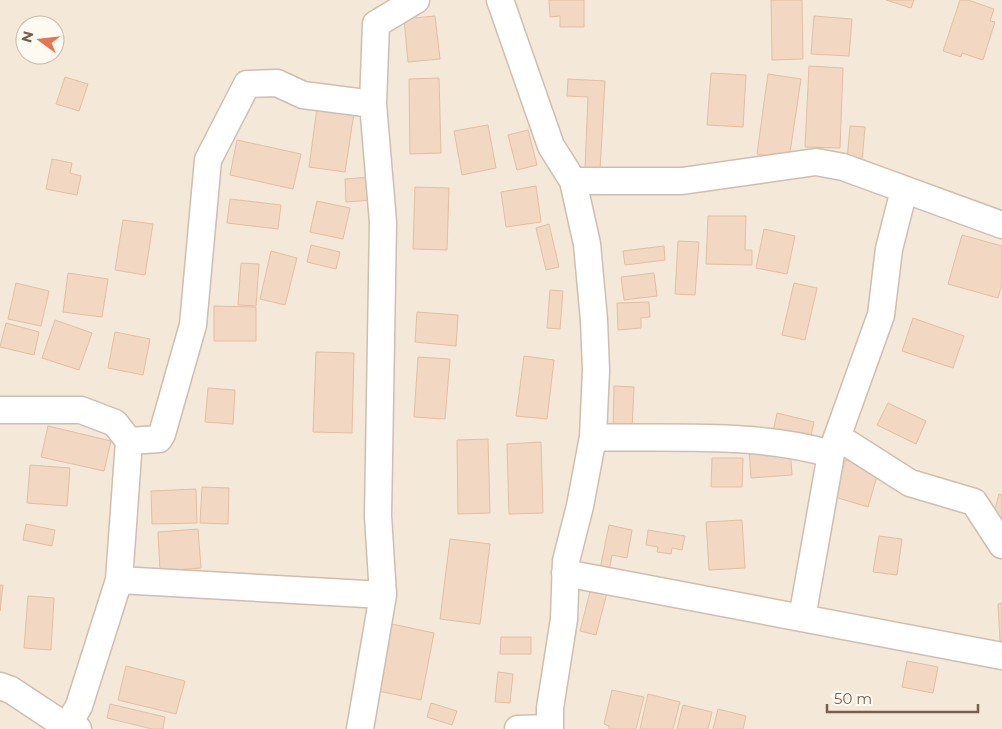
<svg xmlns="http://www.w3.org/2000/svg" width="1002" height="729" font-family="Montserrat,sans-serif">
<rect width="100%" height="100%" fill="#fcf6ea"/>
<path fill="#f4e8d8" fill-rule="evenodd" d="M0,0h1002v729h-1002zM25,25h30v30h-30z"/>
<path fill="#f2d7c2" stroke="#e4bea2" d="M549,0h35v27h-24v-11l-10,1z
M771,0h31l1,59 -31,1z
M886,0h28l-3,8z
M960,0h8l26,9 -4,12 5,1 -12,38 -21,-7 -1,4 -18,-6z
M435,16l5,43 -32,3 -4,-43z
M814,16l38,3 -3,37 -38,-2z
M809,66l34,2 -3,80 -35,-1z
M711,73l35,2 -3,52 -36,-2z
M768,74l33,5 -12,80 -32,-5z
M65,77l23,7 -9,27 -23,-7z
M439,78l2,75 -31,1 -1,-75z
M568,79l37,2 -5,89 -15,-1 3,-72 -21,-1z
M317,108l37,5 -9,59 -36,-5z
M488,125l8,43 -34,7 -8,-44z
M850,126l15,1 -3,34 -15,-1z
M528,130l9,35 -20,5 -9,-35z
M237,140l64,14 -8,35 -63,-14z
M52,159l20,4 -2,10 11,3 -4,19 -31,-6z
M372,177l1,23 -27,2 -1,-23z
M536,186l5,36 -35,5 -5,-35z
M415,187l34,1 -2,62 -34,-1z
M230,199l51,6 -3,24 -51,-6z
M317,201l33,7 -7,31 -33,-7z
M708,216h38l-1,34h7v15l-46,-1z
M123,220l30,4 -8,51 -30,-5z
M549,224l10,43 -13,3 -10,-42z
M764,229l31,7 -8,38 -31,-6z
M962,235l40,11v37l-4,15 -50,-14z
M678,241l21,1 -4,53 -20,-1z
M311,245l29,7 -4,17 -29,-7z
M664,246l1,14 -40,5 -2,-14z
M271,251l26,7 -12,47 -25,-6z
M241,263l18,1 -3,42 -18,-1z
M68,273l40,6 -6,38 -39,-5z
M654,273l3,23 -33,4 -3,-23z
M16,283l33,8 -8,35 -33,-7z
M794,283l23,5 -12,52 -23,-5z
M550,290l13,1 -3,38 -13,-1z
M649,302l1,15 -9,1v10l-23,2 -1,-27z
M214,306l42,1v34h-42z
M417,312l41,3 -2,31 -41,-4z
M913,318l51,18 -11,32 -51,-17z
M55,320l37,13 -13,37 -37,-12z
M6,323l33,9 -5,23 -34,-8z
M115,332l35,7 -7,36 -35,-7z
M316,352l38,1 -2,80 -39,-1z
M524,356l30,4 -7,59 -31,-3z
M418,357l32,2 -5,60 -31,-2z
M614,386l20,1 -2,42 -19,-1z
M208,388l27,2 -2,34 -28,-2z
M888,403l38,18 -10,23 -39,-19z
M777,413l37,9 -4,18 -37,-8z
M48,426l63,15 -7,30 -63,-14z
M488,439l2,74 -32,1 -1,-74z
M541,442l2,71 -34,1 -2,-70z
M790,447l2,28 -41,3 -2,-29z
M712,458h31l-1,29h-31z
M845,460l34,9 -11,38 -33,-10z
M30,465l40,3 -3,38 -40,-3z
M202,487l27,1 -1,36 -28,-1z
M196,489l1,34 -45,1 -1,-33z
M999,494l3,1v32l-11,-3z
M742,520l3,48 -36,2 -3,-48z
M26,524l29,6 -3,16 -29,-6z
M609,525l23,5 -5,28 -15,-3 -3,16 -9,-2z
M198,529l3,39 -41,3 -2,-39z
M648,530l37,6 -3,14 -10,-2 -1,6 -14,-2 1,-5 -12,-2z
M879,536l23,3 -5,36 -24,-3z
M450,539l40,5 -10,80 -40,-5z
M592,584l16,5 -12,46 -16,-4z
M0,585h3l-3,26z
M28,596l26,2 -3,52 -27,-2z
M1002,603v38h-2l-2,-37z
M392,624l42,9 -13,67 -43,-9z
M501,637h30v17h-31z
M907,661l31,6 -5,26 -31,-6z
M126,666l59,15 -9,33 -58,-14z
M498,672l15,2 -3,29 -15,-1z
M612,690l32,7 -8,32h-27v-3l-5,-2z
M648,694l32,8 -7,27h-33z
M431,703l26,8 -5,14 -25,-8z
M110,704l55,13 -2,12h-11l-45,-11z
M683,705l29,7 -4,17h-31z
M718,709l28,7 -3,13h-30z"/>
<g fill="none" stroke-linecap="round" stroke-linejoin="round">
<g stroke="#cfbeaf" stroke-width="29">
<path id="minor" d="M500,0l51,146 22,35 14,63 7,76 2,50 -3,67 -13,69 -14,55 -2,58 -14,89v21
M573,181h109l134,-19 27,5 159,58
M0,410h81l34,13 14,18 -10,139 -40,126 -12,21 -5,2
M593,437c77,2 164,-5 238,17
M837,439l7,2 66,42 64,19 28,43
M129,441l30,-2 3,-5 31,-109 15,-165 39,-76 30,-1 26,12 70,9
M565,573l437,83
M119,580l264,15
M802,618l29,-164 50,-139 8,-66 15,-59
M0,686l11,4 56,37 11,2
M360,729l23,-134 -5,-79 5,-294 -10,-118 3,-80 40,-24
M518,729l32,-1"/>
</g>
<use href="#minor" stroke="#fff" stroke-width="26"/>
</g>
<g transform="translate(40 40) rotate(285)"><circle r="24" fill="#fffaf1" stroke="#c9bcaf"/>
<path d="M0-4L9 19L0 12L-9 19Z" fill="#e47751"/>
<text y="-8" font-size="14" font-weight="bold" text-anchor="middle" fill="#785e4d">N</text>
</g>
<path d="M827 704v8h151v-8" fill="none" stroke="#785e4d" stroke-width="2.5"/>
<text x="834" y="704" font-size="15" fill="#785e4d" stroke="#fffaf1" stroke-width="4" paint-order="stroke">50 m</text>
</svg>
